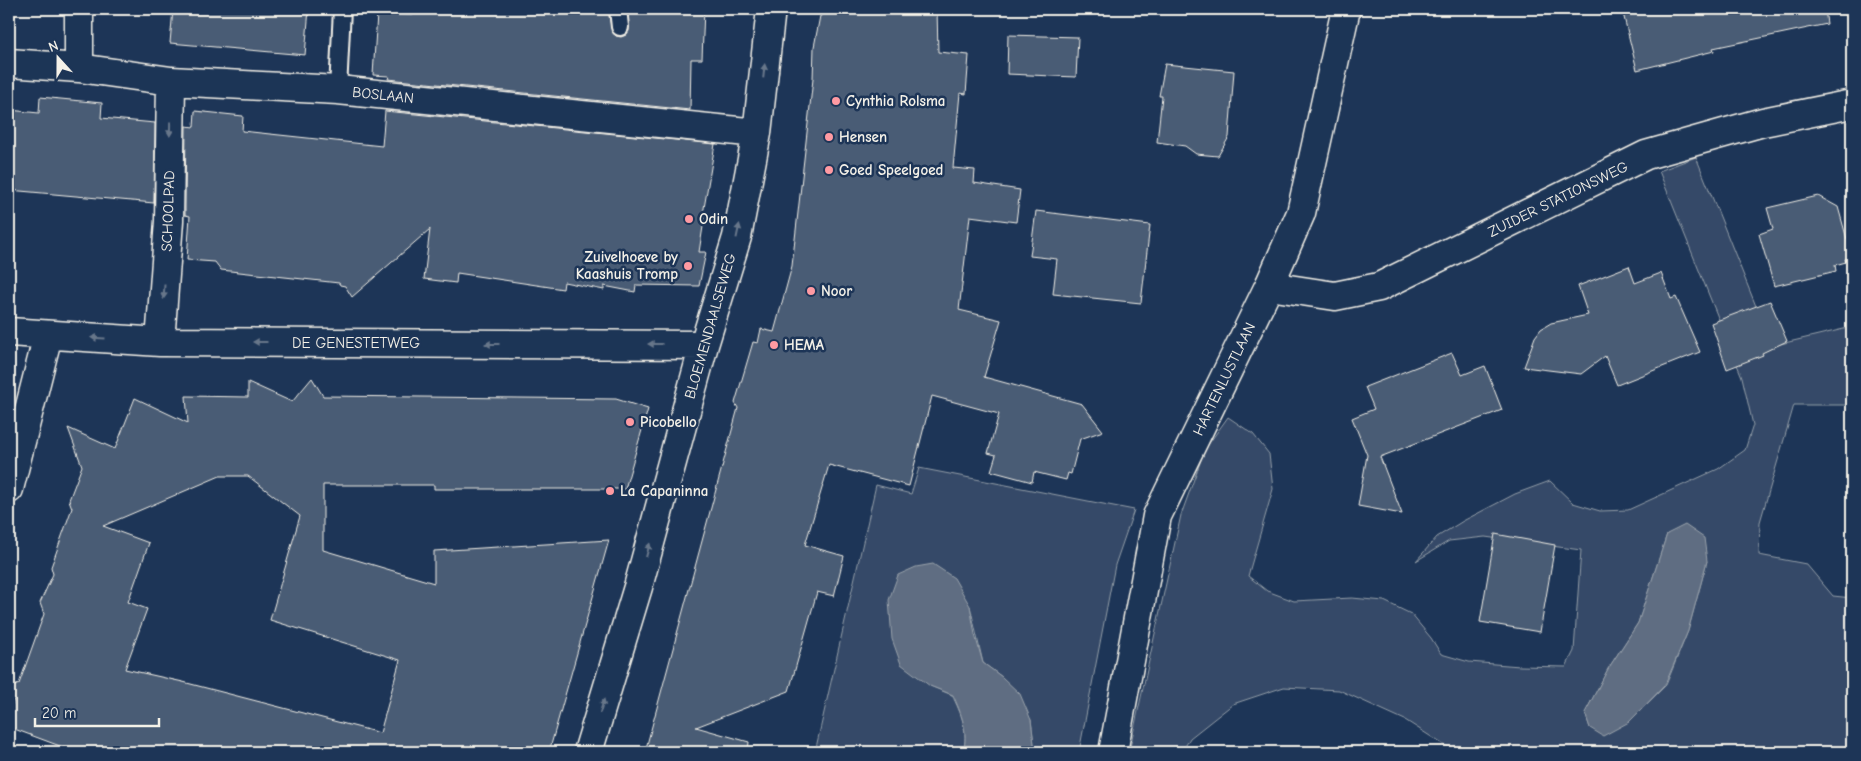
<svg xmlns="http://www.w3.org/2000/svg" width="1861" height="761" font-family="'Comic Neue',sans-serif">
<rect width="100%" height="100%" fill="#1d3557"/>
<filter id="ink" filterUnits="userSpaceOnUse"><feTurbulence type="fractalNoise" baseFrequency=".02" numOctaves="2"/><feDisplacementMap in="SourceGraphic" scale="10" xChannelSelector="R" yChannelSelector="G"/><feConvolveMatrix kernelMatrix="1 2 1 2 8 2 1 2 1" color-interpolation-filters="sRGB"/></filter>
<g filter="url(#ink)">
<path fill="#354a67" stroke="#949ea8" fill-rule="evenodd" d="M1696,157l76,189 80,-19v78h-58l-34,117 -1,33 47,9 27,32 19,2v154h-391l-17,-7 -39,-25 -66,-30 -55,-3 -51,17 -43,34 -8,14h-53l52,-237 24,-66 23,-32 25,17 16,20 4,35 -25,87 19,15 27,10 58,-3 32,3 27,13 20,24 10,16 28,8 51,4 46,1 8,-16 7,-101 -96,-13 -36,4 -33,20 21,-24 26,-16 52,-27 35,-13 23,22 27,8 28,-1 90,-41 27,-19 8,-25 -11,-48 -83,-206zM1667,534l40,27 -19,70 -22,54 -37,37 -39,6 -5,-15 23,-44 30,-46z
M919,468l215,42 -19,55 -36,187h-44l-4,-32 -29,-43 -19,-14 -13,-57 -40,80 22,9c9,18 17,37 11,57h-148l61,-267 35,9z"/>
<path fill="#5e6d82" stroke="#9aa2ab" d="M1685,525l19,13 3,23 -19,70 -23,54 -36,37 -26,14 -13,-8 -5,-15 23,-44 30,-46 29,-89z
M933,564l21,14 16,28 5,29 8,28 19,14 18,17 11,26 4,32h-72c6,-20 -2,-39 -10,-57l-23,-9 -29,-22 -9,-25 -3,-39 9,-25 18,-8z"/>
<path fill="#485b74" stroke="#f4f1e8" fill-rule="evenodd" d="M173,9h136l-4,46 -135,-12z
M414,9l194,1 4,22 4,4 5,1 5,-2 3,-4 -1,-21 76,-1 -2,50h-11l-1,51 -302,-31 1,-3 -16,-1 4,-61 36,1z
M831,9h106l1,43 31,3 -3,39 -6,-1 -7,75 22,2 -1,13 46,7 -4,32 -46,-6 -11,94 42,10 -17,57 98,27 21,27 -23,8 -9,35 -3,-1 -2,7 -32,-8 -2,10 -41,-11 5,-16 -8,-2 11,-39 -67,-18 -23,90 -80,-21 -24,80 39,11 -10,40 -17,-4 -28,99 -93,36 53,15 -1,10h-103l93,-344 -3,-5 18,-61 5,1 3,-14 13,3 18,-66 21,-187 1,-32 6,-31z
M1622,9h203l2,15 -114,24 1,3 -77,19z
M1008,35l70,2 -2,40 -69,-3z
M1165,64l69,7 -5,66 -11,19 -22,-2 -11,-8 -28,-4 5,-46h-3z
M40,97l62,6 -1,15 54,5 -1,80 -145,-13v-80l30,3z
M195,111l48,5 -1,15 140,15 3,-35 330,33 -12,70h2l-6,38h7l-7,34 -63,-1 -1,7 -31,-6v4l-40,-8 -1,7 -106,-16 -1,10 -32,-4 6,-50 -78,68 -7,-11 -5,-1 -1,-2 -118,-13 -6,-8 -28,-2 3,-44 -5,-1v-9l1,-80 8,1z
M1818,196l20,11 14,50 -7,2 1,3 -11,3 1,6 -62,15 -15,-52 14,-5 -6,-21z
M1036,211l114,14 -9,78 -88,-9 4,-35 -27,-3z
M1629,266l6,17 26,-10 10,26 5,-2 24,55 -83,33 -12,-29 -24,18 -57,-7 11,-30 6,-8 10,-6 37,-8 -10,-29z
M1770,301l17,40 -25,12 1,2 -36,14 -16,-46z
M1452,353l10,22 23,-9 17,44 -122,47 22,57 -44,-8 9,-51 -15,-37 22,-9 -9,-22z
M312,378l11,18 293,3 32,10 -23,80h-191v-4h-111v65l111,33v-32l175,-11 -60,212h-473l-67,-25v-15l5,-13 -4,-11 9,-4 25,-70 -4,-11 13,-29 -2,-7 21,-59 -3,-8 13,-34 -14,-38 47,21 20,-51 53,25 -2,-27 62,1v-15l44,20zM220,476h28l52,40 -30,104 130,40 -20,73 -197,-51 -58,-13 22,-60 -19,-7 21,-59 -46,-17z
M1495,534l60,11 -15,87 -60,-10z"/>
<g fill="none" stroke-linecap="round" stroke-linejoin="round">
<g stroke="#f4f1e8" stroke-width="20">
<path id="lane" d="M618,9l2,18
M338,90l4,-81"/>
</g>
<g stroke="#f4f1e8" stroke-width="31">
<path id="street" d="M9,63l70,5 92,13 167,9 419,43
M79,68v-59
M1269,286l66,10 44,-9 267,-132 117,-33 89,-18
M9,332l151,10 544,3
M160,342l9,-121 2,-140
M9,489l39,-154
M588,752l50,-165 66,-242 33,-108 20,-104 14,-124"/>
</g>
<g stroke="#f4f1e8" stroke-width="31">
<path id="secondary" d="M1113,752l44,-236 112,-230 32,-73 45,-204"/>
</g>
<use href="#lane" stroke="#1d3557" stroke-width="16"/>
<use href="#street" stroke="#1d3557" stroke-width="28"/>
<use href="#secondary" stroke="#1d3557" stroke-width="28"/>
</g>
<defs><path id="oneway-solid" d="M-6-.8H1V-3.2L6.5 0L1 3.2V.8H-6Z" transform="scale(1.25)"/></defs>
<g fill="#68778a">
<use href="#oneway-solid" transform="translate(764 71) rotate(-84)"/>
<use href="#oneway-solid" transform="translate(170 129) rotate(91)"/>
<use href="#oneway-solid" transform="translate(738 231) rotate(-78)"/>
<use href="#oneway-solid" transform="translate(164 292) rotate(94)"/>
<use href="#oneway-solid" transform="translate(98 338) rotate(-176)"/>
<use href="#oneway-solid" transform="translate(260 342) rotate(-180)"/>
<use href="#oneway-solid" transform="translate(492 344) rotate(-180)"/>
<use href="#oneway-solid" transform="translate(655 344) rotate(-180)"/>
<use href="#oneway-solid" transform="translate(648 550) rotate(-75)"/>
<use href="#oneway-solid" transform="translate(602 706) rotate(-73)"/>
</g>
</g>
<g fill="#ff9aa2" stroke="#1d3557" stroke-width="2">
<circle cx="836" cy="101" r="5"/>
<circle cx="829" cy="137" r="5"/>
<circle cx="829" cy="170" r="5"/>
<circle cx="689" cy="219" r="5"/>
<circle cx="688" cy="266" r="5"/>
<circle cx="811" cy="291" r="5"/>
<circle cx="774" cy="345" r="5"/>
<circle cx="630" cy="422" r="5"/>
<circle cx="610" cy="491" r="5"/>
</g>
<g text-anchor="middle" stroke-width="5" stroke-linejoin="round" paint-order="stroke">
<g font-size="15" fill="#f4f1e8" stroke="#1d3557">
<text transform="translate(383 95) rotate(6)" y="5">BOSLAAN</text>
<text transform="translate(1558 199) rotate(-26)" y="5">ZUIDER STATIONSWEG</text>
<text transform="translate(168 211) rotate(-88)" y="5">SCHOOLPAD</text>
<text transform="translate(710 326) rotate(-74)" y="5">BLOEMENDAALSEWEG</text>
<text x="356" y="348">DE GENESTETWEG</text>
<text transform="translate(1224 379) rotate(-64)" y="5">HARTENLUSTLAAN</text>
</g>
<g font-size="15" font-weight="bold" fill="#f4f1e8" stroke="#1d3557" text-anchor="start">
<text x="846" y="106">Cynthia Rolsma</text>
<text x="839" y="142">Hensen</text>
<text x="839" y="175">Goed Speelgoed</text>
<text x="699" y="224">Odin</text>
<text x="678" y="262" text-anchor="end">Zuivelhoeve by<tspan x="678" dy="17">Kaashuis Tromp</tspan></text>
<text x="821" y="296">Noor</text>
<text x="784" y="350">HEMA</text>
<text x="640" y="427">Picobello</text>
<text x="620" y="496">La Capaninna</text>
</g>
</g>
<rect width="1861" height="761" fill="none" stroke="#1d3557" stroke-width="30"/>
<rect x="15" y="15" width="1831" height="731" fill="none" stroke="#f4f1e8" stroke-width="2" filter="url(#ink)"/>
<g transform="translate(58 58) rotate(339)" stroke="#1d3557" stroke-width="4" paint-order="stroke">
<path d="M0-4L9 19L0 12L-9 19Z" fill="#f4f1e8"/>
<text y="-8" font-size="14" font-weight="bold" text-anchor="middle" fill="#f4f1e8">N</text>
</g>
<path d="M35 718v8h124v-8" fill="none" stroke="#f4f1e8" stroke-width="2.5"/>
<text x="42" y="718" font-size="15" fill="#f4f1e8" stroke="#1d3557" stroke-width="4" paint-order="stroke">20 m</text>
</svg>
